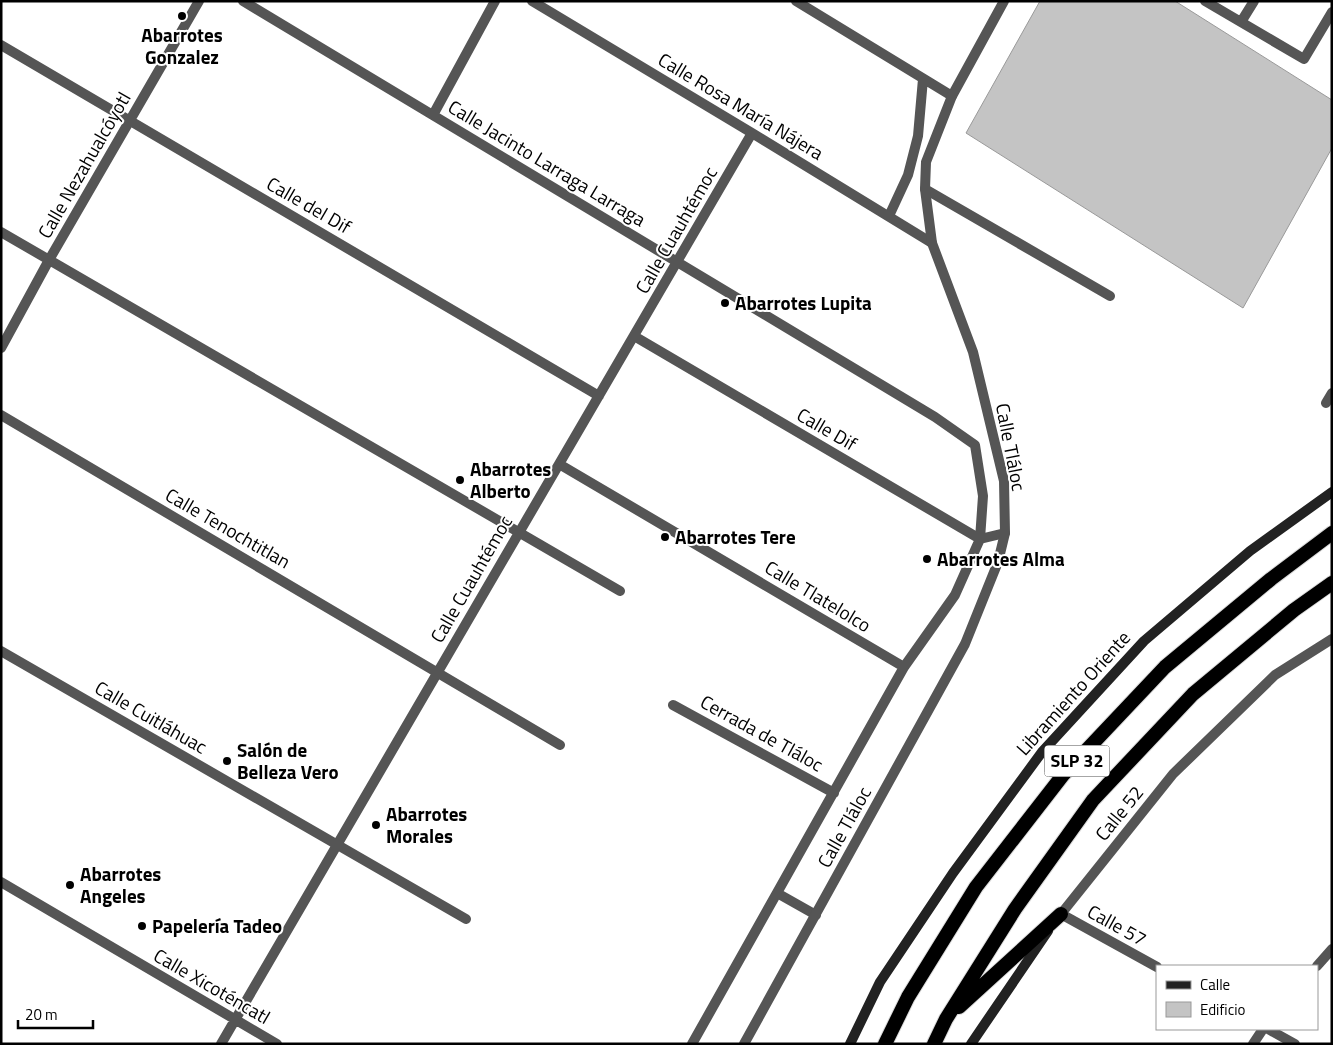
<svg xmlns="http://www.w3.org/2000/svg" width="1333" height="1045" font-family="'Titillium Web',sans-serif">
<rect width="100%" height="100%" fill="#fff"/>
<path fill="#c4c4c4" stroke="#999" d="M1040,1h135l157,99v48l-89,160 -277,-175z"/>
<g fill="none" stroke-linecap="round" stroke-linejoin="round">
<g stroke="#dbdbdb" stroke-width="16">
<path id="trunk" d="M959,1007l102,-93
M885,1044l23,-47 68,-110 87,-112 102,-108 106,-88 61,-46
M934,1044l12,-25 69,-110 78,-109 100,-106 101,-84 38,-27"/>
</g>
<path stroke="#555" stroke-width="10" d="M1205,1l99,58 28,-47
M1241,22l13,-21
M925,189l185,107
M1326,403l6,-10"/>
<path stroke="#555" stroke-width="10" d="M243,1l692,416 40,28 8,51 -3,43 -25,56 -51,72 -212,377
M532,1l220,132 180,110
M796,1l156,95
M1,45l598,351
M433,115l62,-114
M889,216l19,-41 10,-39 5,-57
M1,232l619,359
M634,336l346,203 25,-6
M1,348l48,-88 150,-259
M1,415l559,330
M559,464l345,203
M1,651l465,268
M673,705l161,88
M1,882l276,162
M777,893l39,22
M1317,966l15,-17
M1157,967l-96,-53 112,-140 102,-99 57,-36
M1268,1029l27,15
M221,1044l531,-911
M1253,1044l10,-15"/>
<path stroke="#555" stroke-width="10" d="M744,1044l221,-400 33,-82 7,-29 -1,-52 -31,-129 -41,-109 -7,-54 1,-27 26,-66 52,-95"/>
<path stroke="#222" stroke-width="10" d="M850,1044l30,-62 73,-109 89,-121 102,-111 106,-90 82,-59
M971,1044l77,-113"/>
<use href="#trunk" stroke="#000" stroke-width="14"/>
</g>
<g fill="#000" stroke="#fff" stroke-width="2">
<circle cx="182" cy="16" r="5"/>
<circle cx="725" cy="303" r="5"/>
<circle cx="460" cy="480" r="5"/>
<circle cx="665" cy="537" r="5"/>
<circle cx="927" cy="559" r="5"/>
<circle cx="227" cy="761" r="5"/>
<circle cx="376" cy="825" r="5"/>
<circle cx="70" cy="885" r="5"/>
<circle cx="142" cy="926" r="5"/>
</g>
<g text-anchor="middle" stroke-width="4" stroke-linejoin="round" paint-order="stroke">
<rect fill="#fff" stroke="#4c4c4c" stroke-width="1" x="1044.5" y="745.5" width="65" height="31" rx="4"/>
<g font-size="18" font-weight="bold" fill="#000">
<text x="1077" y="767">SLP 32</text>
</g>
<g font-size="19" font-weight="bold" fill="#000" stroke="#fff" text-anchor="start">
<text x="182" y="42" text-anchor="middle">Abarrotes<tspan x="182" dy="22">Gonzalez</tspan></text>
<text x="735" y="310">Abarrotes Lupita</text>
<text x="470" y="476">Abarrotes<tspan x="470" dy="22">Alberto</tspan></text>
<text x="675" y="544">Abarrotes Tere</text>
<text x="937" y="566">Abarrotes Alma</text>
<text x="237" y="757">Salón de<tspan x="237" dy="22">Belleza Vero</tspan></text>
<text x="386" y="821">Abarrotes<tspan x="386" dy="22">Morales</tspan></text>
<text x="80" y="881">Abarrotes<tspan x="80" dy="22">Angeles</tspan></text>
<text x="152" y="933">Papelería Tadeo</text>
</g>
<g font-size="19" fill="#000" stroke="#fff">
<text transform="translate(741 106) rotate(31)" y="7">Calle Rosa María Nájera</text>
<text transform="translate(547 163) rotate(31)" y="7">Calle Jacinto Larraga Larraga</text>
<text transform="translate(84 165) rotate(-60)" y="7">Calle Nezahualcóyotl</text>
<text transform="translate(309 205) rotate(30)" y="7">Calle del Dif</text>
<text transform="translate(676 230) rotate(-60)" y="7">Calle Cuauhtémoc</text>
<text transform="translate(827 429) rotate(30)" y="7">Calle Dif</text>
<text transform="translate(1011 447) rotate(79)" y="7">Calle Tláloc</text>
<text transform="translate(228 528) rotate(30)" y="7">Calle Tenochtitlan</text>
<text transform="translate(471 579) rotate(-60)" y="7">Calle Cuauhtémoc</text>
<text transform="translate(818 596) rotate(31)" y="7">Calle Tlatelolco</text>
<text transform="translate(1073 693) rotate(-48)" y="7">Libramiento Oriente</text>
<text transform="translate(151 717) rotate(30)" y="7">Calle Cuitláhuac</text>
<text transform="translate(762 733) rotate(29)" y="7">Cerrada de Tláloc</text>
<text transform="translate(1119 813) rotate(-51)" y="7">Calle 52</text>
<text transform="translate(844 827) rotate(-61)" y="7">Calle Tláloc</text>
<text transform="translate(1117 925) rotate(29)" y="7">Calle 57</text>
<text transform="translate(212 986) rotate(30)" y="7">Calle Xicoténcatl</text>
</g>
</g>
<rect width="1333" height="1045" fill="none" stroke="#000000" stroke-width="5"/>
<rect x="1156" y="965" width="162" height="65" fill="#ffffff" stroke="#999999"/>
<rect x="1166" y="981" width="25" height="8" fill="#222222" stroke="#999999"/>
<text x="1200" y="990" font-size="15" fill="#000000">Calle</text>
<rect x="1166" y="1002" width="25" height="15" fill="#c4c4c4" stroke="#999999"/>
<text x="1200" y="1015" font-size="15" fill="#000000">Edificio</text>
<path d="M18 1020v8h75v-8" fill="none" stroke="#000000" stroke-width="2.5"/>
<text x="25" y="1020" font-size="15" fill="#000000" stroke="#ffffff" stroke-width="4" paint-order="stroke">20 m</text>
</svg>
